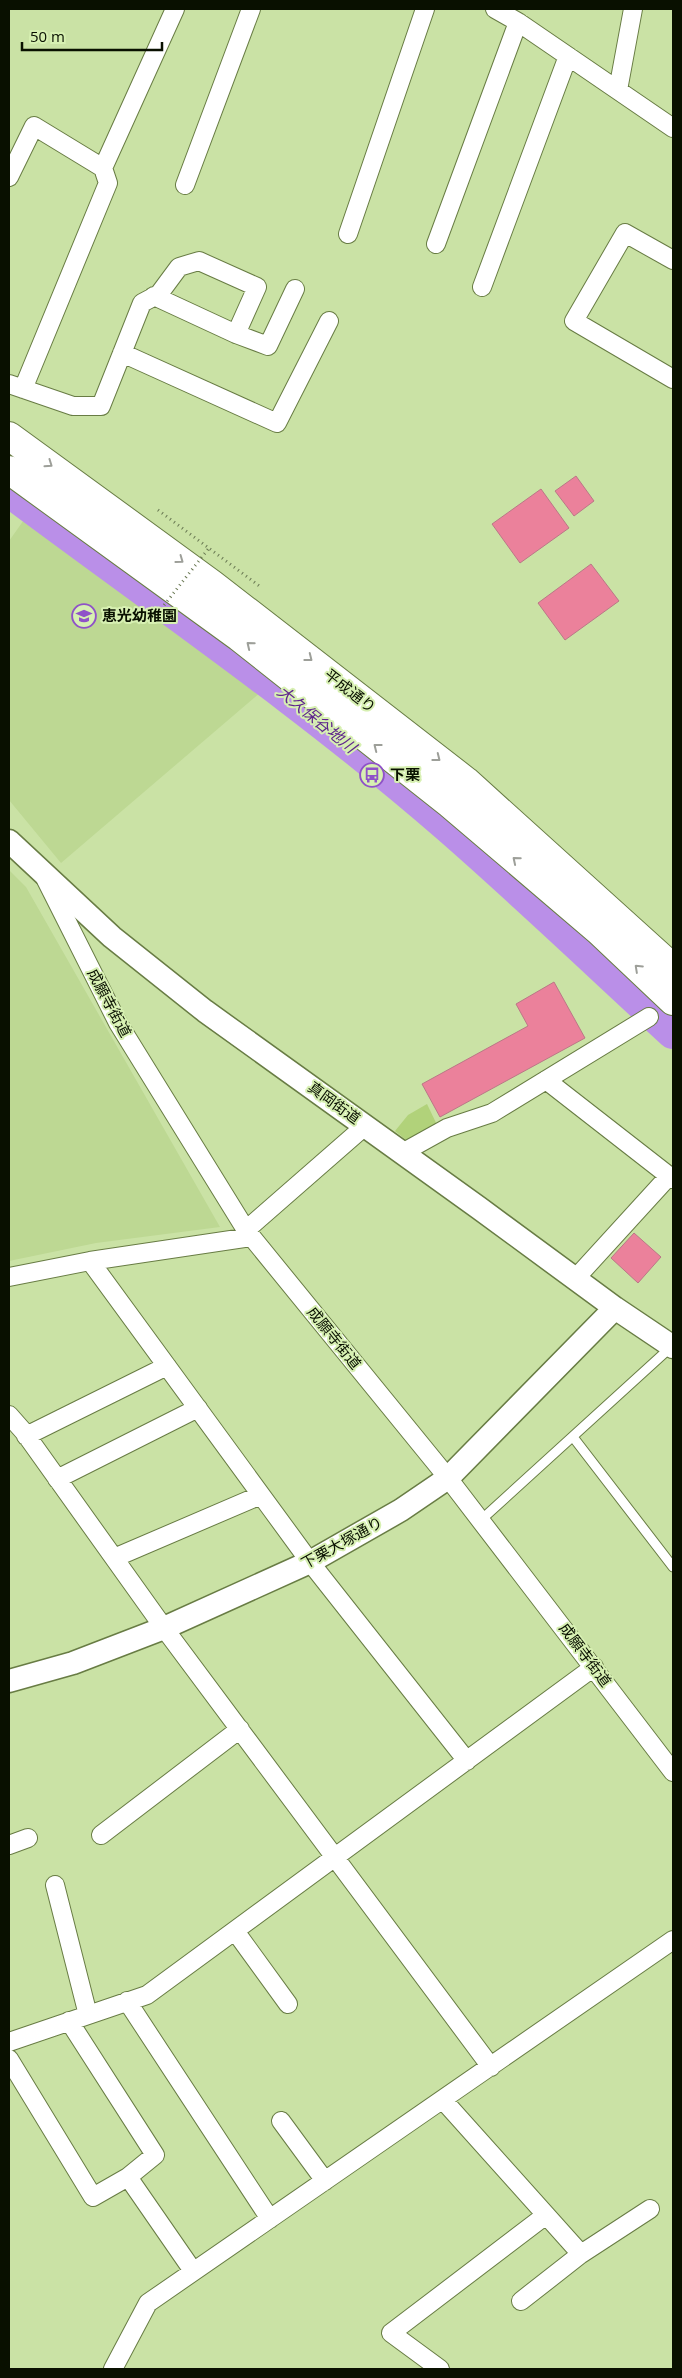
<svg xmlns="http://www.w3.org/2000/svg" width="682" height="2378" font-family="'Open Sans','Noto Sans JP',sans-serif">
<rect width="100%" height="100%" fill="#cae2a5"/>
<path fill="#bdd893" d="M26,517l235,175 -200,171 -52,-63v-259z
M9,870l17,17 194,340 -124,16 -87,18z"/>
<path fill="#b1d27a" d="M427,1104l12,25 -29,14 -15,-12 13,-16z"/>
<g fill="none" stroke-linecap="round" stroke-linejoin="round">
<path stroke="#ba8fe8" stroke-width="34" d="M9,490c147,110 299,214 438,335 77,67 151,138 226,207"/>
</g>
<path fill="#eb819b" stroke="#ba7886" d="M576,476l18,25 -20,15 -19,-25z
M541,489l28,39 -49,35 -28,-39z
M591,564l28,37 -54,39 -27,-37z
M554,982l31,56 -145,79 -18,-33 106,-58 -12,-22z
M634,1233l27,24 -23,26 -27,-25z"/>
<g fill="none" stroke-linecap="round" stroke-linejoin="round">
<g stroke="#687c44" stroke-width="11">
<path id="service" d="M573,1437l100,130
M481,1520l190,-173"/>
</g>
<g stroke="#687c44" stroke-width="20">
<path id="minor" d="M495,9l23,13 155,106
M618,90l15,-81
M9,177l25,-51 69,42 72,-159
M185,185l66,-176
M348,234l77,-225
M436,244l82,-222
M673,260l-48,-27 -51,88 99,58
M482,287l86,-231
M236,334l32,12 27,-57
M122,353l155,70 52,-102
M9,384l64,22h28l41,-103 17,-9 20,-27 20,-6 58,26 -21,47 -82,-38
M23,389l85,-206 -5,-15
M46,880l72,143 128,207 202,248 225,294
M546,1080l127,99
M402,1153l45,-25 45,-15 157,-96
M246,1230l119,-104
M90,1261l220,301 157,199
M9,1277l81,-16 161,-24
M575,1279l94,-103
M9,1415l15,17 140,196 327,439
M26,1436l141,-70
M57,1479l141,-71
M114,1558l147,-63
M101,1835l139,-106
M9,1845l19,-7
M55,1885l33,130
M235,1931l53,73
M127,2001l143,218
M69,2021l86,134 -27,22
M9,2042l138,-47 447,-328
M9,2059l84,138 35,-20 65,94
M443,2100l138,154 69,-45
M281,2121l44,60
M521,2301l60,-47
M113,2369l35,-66 525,-363
M440,2369l-49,-36 155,-118"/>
</g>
<g stroke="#687c44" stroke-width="25">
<path id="tertiary" d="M9,841l103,96 93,74 274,197 136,100 58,39
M9,1681l64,-18 91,-35 146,-66 91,-52 47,-32 167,-170"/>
</g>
<g stroke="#687c44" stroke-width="30">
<path id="primary" d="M9,436l203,148 254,197 207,187
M9,470l230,167 211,167 149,127 74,70"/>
</g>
<path stroke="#687751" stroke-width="3" stroke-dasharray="1 4" stroke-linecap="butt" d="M158,510l104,78"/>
<use href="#service" stroke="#fff" stroke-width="9"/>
<use href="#minor" stroke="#fff" stroke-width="18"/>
<use href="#tertiary" stroke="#fff" stroke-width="22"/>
<use href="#primary" stroke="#fff" stroke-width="28"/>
<path stroke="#687751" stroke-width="3" stroke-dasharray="1 4" stroke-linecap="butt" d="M161,609l48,-61"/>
</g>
<defs><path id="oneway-chevron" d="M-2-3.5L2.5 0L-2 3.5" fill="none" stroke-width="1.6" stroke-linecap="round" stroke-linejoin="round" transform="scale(1.25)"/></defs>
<g stroke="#9d9f99">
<use href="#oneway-chevron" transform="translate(49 464) rotate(35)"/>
<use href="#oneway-chevron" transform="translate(180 560) rotate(36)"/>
<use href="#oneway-chevron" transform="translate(250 645) rotate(-141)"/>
<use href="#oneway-chevron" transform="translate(309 658) rotate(38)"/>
<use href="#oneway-chevron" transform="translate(377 747) rotate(-142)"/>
<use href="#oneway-chevron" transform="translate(437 758) rotate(38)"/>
<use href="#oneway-chevron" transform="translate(516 860) rotate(-140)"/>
<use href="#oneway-chevron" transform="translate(638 968) rotate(-137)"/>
</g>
<defs>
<g id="school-ring" transform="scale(1.25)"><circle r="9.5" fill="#d7f0b2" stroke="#8f52c8" stroke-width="1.5"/><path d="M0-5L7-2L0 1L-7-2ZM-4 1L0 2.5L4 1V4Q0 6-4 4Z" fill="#8f52c8"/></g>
<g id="bus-ring" transform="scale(1.25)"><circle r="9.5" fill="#d7f0b2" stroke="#8f52c8" stroke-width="1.5"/><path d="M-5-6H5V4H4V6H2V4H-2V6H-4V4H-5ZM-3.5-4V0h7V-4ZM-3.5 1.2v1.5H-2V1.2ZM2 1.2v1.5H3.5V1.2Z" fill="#8f52c8"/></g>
</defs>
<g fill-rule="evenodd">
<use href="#school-ring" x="84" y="616"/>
<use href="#bus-ring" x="372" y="775"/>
</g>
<g text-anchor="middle" stroke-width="4" stroke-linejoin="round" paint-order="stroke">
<g font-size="15" font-weight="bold" fill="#091000" stroke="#d7f0b2" text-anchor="start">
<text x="102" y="621">恵光幼稚園</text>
<text x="390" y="780">下栗</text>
</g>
<g font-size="15" fill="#091000" stroke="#d7f0b2">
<text transform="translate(350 691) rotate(38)" y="5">平成通り</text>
<text transform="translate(109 1003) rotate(62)" y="5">成願寺街道</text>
<text transform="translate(334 1103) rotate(36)" y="5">真岡街道</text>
<text transform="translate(334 1338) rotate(51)" y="5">成願寺街道</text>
<text transform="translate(342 1543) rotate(-29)" y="5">下栗大塚通り</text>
<text transform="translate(585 1655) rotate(53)" y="5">成願寺街道</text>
</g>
<g font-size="16" font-style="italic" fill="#5f268d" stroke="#d7f0b2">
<text transform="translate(317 719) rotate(39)" y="6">大久保谷地川</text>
</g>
</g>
<rect width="682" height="2378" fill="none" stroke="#091000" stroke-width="20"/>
<path d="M22 42v8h140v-8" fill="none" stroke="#091000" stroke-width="2.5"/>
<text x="30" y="42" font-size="15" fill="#091000" stroke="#d7f0b2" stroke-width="4" paint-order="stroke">50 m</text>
</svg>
